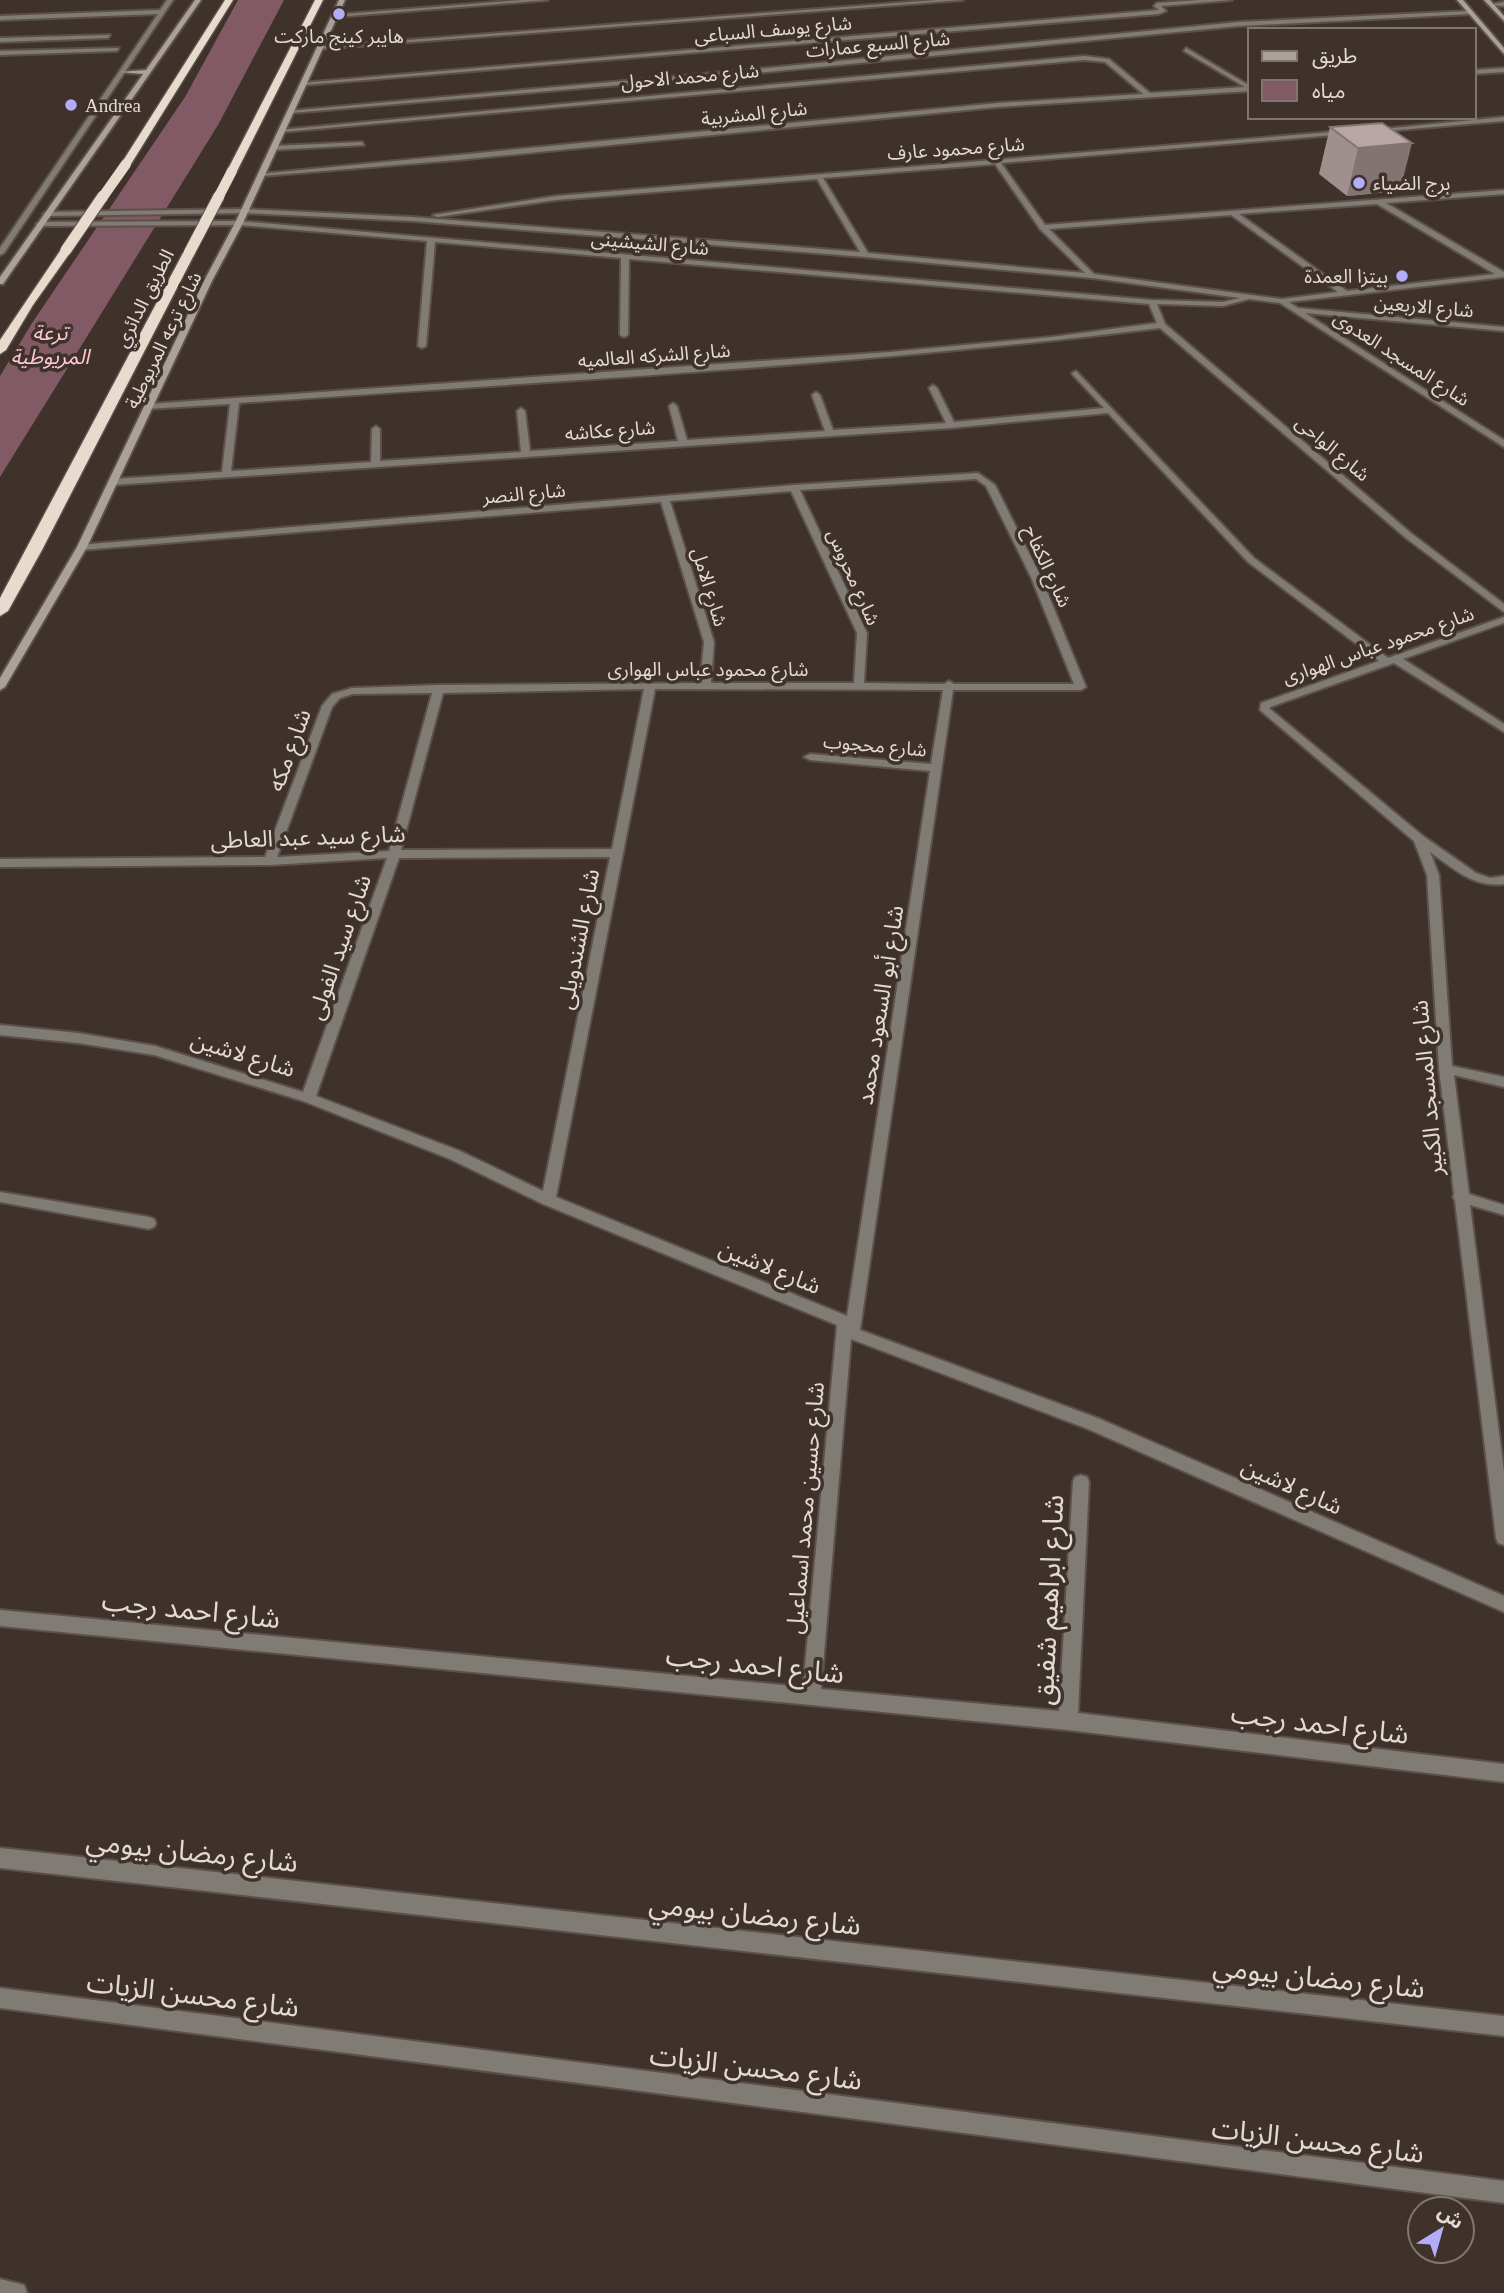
<svg xmlns="http://www.w3.org/2000/svg" width="1504" height="2293" font-family="'Times New Roman','Noto Sans Arabic',serif">
<rect width="100%" height="100%" fill="#3f322b"/>
<path fill="#815a66" d="M238,0h46l-66,125 -218,352v-101l32,-53 153,-226z"/>
<g fill="none" stroke-linecap="round" stroke-linejoin="round">
<g stroke="#5d504a" stroke-width="4">
<path id="lane" d="M110,35l-2,3 -108,4v-4z
M119,48l-2,3 -117,4v-4z
M362,142l2,3 -91,5 -3,-2 3,-2z
M0,1192l149,25 5,2 2,4 -2,4 -5,2 -149,-27z"/>
</g>
<g stroke="#5d504a" stroke-width="4">
<path id="street" d="M167,0h6l-169,253 -4,2v-7l158,-234 -158,6v-4l160,-6z
M522,0h26l-213,17 -3,-2z
M937,0h26l-643,49 -3,-2z
M1200,0h32l-71,6 5,5 -7,3 -855,71 -3,-2 858,-73 -5,-4 3,-3z
M1504,2v4l-16,-1z
M1469,11l2,3 -232,12 -492,48 -456,39 -3,-2 459,-41 492,-48z
M1186,48l64,38v5l-252,16 -541,53 -195,16 -3,-2 739,-71 145,-9 -38,-32 -21,-2 -802,72 -3,-2 805,-74 25,3 41,34 95,-6 -61,-36z
M1504,68v4l-30,2v-4z
M1504,117v4l-129,11 -3,-2z
M1344,131l2,3 -345,29 44,62 459,-35v4l-118,9 118,69v5l-215,25 9,6 206,19v4l-199,-18 199,127v7l-224,-144 -31,-4 -26,7 -66,-2 8,20 247,210 92,70v8l-98,-74 -246,-210c-305,38 -614,53 -921,75l-8,68 140,-9 1,-33 4,-3 4,3v32l141,-9 -4,-41 4,-3 4,3 5,40 148,-10 -9,-35 4,-3 4,3 10,34 138,-9 -13,-36 4,-3 4,3 13,35 113,-7 -17,-35 4,-3 4,3 17,34 150,-14 -31,-33 -1,-2 4,-2 178,187 134,100 116,-41v6l-101,36 101,65v8l-110,-69 -124,44v2l153,127 53,37 14,5 14,-2v8c-30,4 -50,-15 -74,-32l9,23 13,191 52,11v10l-50,-12 15,119 35,11v10l-34,-10 34,267v73l-6,-2 -2,-5 -41,-337 -2,-4 1,-3 -15,-125 -12,-194 -13,-34 -154,-131 1,-7 118,-42 -131,-99 -140,-149 -157,15 -838,57 -5,-3 5,-3 109,-7 8,-68 -84,5v-4l3,-1 741,-52 161,-15 106,-14 -8,-19 -520,-45 -1,76 -4,2 -4,-2 1,-77 -186,-16 -9,104 -4,2 -4,-2 9,-105 -188,-16 -199,1 -4,-2 4,-2 199,-1 913,79 71,2 17,-4 -148,-20 -227,-21 -453,-36 -167,-8 -198,3 -4,-2 4,-2 198,-3 167,8 448,35 -43,-73 -261,21 -119,17 -4,-2 123,-19zM995,164l45,65 45,44 -217,-20 -45,-75zM1377,204l118,70 -148,17 -108,-77zM1231,215l107,77 -56,7 -188,-25 -45,-45z
M978,473l17,12 46,92 45,110 -5,3h-128l-93,640 240,89 404,177v16l-416,-183 -237,-90 -30,350 238,22 14,-229 2,-5 6,-2 6,2 2,5 -11,231 426,51v18l-436,-52 -1068,-104v-16l803,77 34,-362 -294,-121 -93,-45 -147,-58 -149,-46 -76,-12 -78,-8v-10l78,8 77,13 148,46 84,-234 -117,7 -270,2v-8l265,-2 57,-151 10,-12 20,-6 87,-3 261,-2 4,-41 -43,-140 -579,48 -3,-1v-4l715,-60zM976,479l10,7 45,91 43,107h-120l-5,-3 -5,3 -80,-1 3,-50 -67,-143zM791,491l66,142 -3,50h-143l3,-41 -44,-141zM644,689l-32,160 -211,1 42,-157zM655,689l288,1 -12,74 -121,-10 -6,3 6,3 120,11 -83,545 -291,-119zM432,693l-43,158 -112,6 55,-150 8,-9 13,-4zM610,857l-67,334 -83,-40 -144,-55 83,-238z
M0,1848l1504,168v20l-1504,-168z
M0,1988l1504,193v22l-1504,-195z
M0,2279l24,6 3,8h-27z"/>
</g>
<g stroke="#5d504a" stroke-width="4">
<path id="secondary" d="M195,0h6l-198,284h-3v-7l143,-203 -24,-2 27,-2z
M339,0h6l-102,223 -31,58 -125,266 -82,140 -5,3v-12l77,-131 127,-266 31,-58z
M1457,0h6l41,48v6z
M1484,0h6l14,16v5z"/>
</g>
<g stroke="#5d504a" stroke-width="3">
<path id="highway" d="M225,0h8l-102,164 -9,2 -1,-2z
M315,0h8l-86,171 -9,2 -1,-2z
M62,248l10,2 -39,55 -27,45 -6,4v-14z
M189,250l6,3 -153,297 -34,61 -8,5v-18l183,-345z"/>
</g>
<use href="#lane" fill="#807b75" fill-rule="evenodd"/>
<use href="#street" fill="#807b75" fill-rule="evenodd"/>
<use href="#secondary" fill="#aaa299" fill-rule="evenodd"/>
<use href="#highway" fill="#e7dbce" fill-rule="evenodd"/>
<g stroke="#5d504a" stroke-width="11" stroke-linecap="butt">
<path id="highway-bridge-far1" d="M102,198l24,-34
M218,198l14,-27"/>
</g>
<g stroke="#5d504a" stroke-width="13" stroke-linecap="butt">
<path id="highway-bridge" d="M66,250l37,-54
M189,253l30,-57"/>
</g>
<use href="#highway-bridge-far1" stroke="#e7dbce" stroke-width="10"/>
<use href="#highway-bridge" stroke="#e7dbce" stroke-width="11"/>
</g>
<path fill="#9f8f8d" d="M1382,123l18,68 -53,5 -28,-22 11,-47z"/>
<path fill="#827473" d="M1412,143l-12,48 -53,5 11,-48z"/>
<path fill="#b9a6a4" stroke="#827473" stroke-width="2" d="M1382,123l30,20 -54,5 -28,-21z"/>
<g fill="#b3adf9" stroke="#3f322b" stroke-width="2.5">
<circle cx="339" cy="14" r="7"/>
<circle cx="71" cy="105" r="7"/>
<circle cx="1359" cy="183" r="7"/>
<circle cx="1402" cy="276" r="7"/>
</g>
<g text-anchor="middle" stroke-width="7" stroke-linejoin="round" paint-order="stroke">
<g font-size="19" fill="#e3dad6" stroke="#3f322b">
<text transform="translate(773 29) rotate(-5)" y="7">شارع يوسف السباعى</text>
<text transform="translate(878 44) rotate(-5)" y="7">شارع السبع عمارات</text>
<text transform="translate(690 76) rotate(-5)" y="7">شارع محمد الاحول</text>
<text transform="translate(754 113) rotate(-6)" y="7">شارع المشربية</text>
<text transform="translate(956 148) rotate(-4)" y="7">شارع محمود عارف</text>
<text transform="translate(650 243) rotate(5)" y="7">شارع الشيشينى</text>
<text transform="translate(144 298) rotate(-63)" y="7">الطريق الدائري</text>
<text transform="translate(1424 306) rotate(5)" y="7">شارع الاربعين</text>
<text transform="translate(163 340) rotate(-64)" y="7">شارع ترعه المريوطية</text>
<text transform="translate(654 355) rotate(-4)" y="7">شارع الشركه العالميه</text>
<text transform="translate(1402 358) rotate(33)" y="7">شارع المسجد العدوى</text>
<text transform="translate(610 430) rotate(-4)" y="7">شارع عكاشه</text>
<text transform="translate(1333 448) rotate(40)" y="7">شارع الواحى</text>
<text transform="translate(524 493) rotate(-5)" y="7">شارع النصر</text>
<text transform="translate(1048 566) rotate(65)" y="7">شارع الكفاح</text>
<text transform="translate(854 577) rotate(66)" y="7">شارع محروس</text>
<text transform="translate(710 587) rotate(73)" y="7">شارع الامل</text>
<text transform="translate(1378 645) rotate(-19)" y="7">شارع محمود عباس الهوارى</text>
<text x="708" y="676">شارع محمود عباس الهوارى</text>
<text transform="translate(875 745) rotate(5)" y="7">شارع محجوب</text>
</g>
<g font-size="19" fill="#e3dad6" stroke="#3f322b" text-anchor="start">
<text x="339" y="43" text-anchor="middle">هايبر كينج ماركت</text>
<text x="85" y="112">Andrea</text>
<text x="1373" y="190">برج الضياء</text>
<text x="1388" y="283" text-anchor="end">بيتزا العمدة</text>
</g>
<g font-size="21" font-style="italic" fill="#fec6d6" stroke="#3f322b">
<text x="50" y="340">ترعة<tspan x="50" dy="24">المريوطية</tspan></text>
</g>
<g font-size="23" fill="#e3dad6" stroke="#3f322b">
<text transform="translate(289 750) rotate(-70)" y="8">شارع مكه</text>
<text transform="translate(308 837) rotate(-2)" y="8">شارع سيد عبد العاطى</text>
<text transform="translate(578 939) rotate(-79)" y="8">شارع الشندويلى</text>
<text transform="translate(339 947) rotate(-71)" y="8">شارع سيد الفولى</text>
<text transform="translate(880 1005) rotate(-81)" y="8">شارع أبو السعود محمد</text>
<text transform="translate(243 1054) rotate(17)" y="8">شارع لاشين</text>
<text transform="translate(1427 1088) rotate(-95)" y="8">شارع المسجد الكبير</text>
<text transform="translate(770 1267) rotate(22)" y="8">شارع لاشين</text>
<text transform="translate(1292 1486) rotate(24)" y="8">شارع لاشين</text>
<text transform="translate(805 1508) rotate(-85)" y="8">شارع حسين محمد اسماعيل</text>
</g>
<g font-size="28" fill="#e3dad6" stroke="#3f322b">
<text transform="translate(1048 1600) rotate(-87)" y="10">شارع ابراهيم شفيق</text>
<text transform="translate(191 1609) rotate(6)" y="10">شارع احمد رجب</text>
<text transform="translate(755 1664) rotate(6)" y="10">شارع احمد رجب</text>
<text transform="translate(1320 1723) rotate(7)" y="10">شارع احمد رجب</text>
<text transform="translate(192 1851) rotate(6)" y="10">شارع رمضان بيومي</text>
<text transform="translate(755 1914) rotate(6)" y="10">شارع رمضان بيومي</text>
<text transform="translate(1319 1977) rotate(6)" y="10">شارع رمضان بيومي</text>
<text transform="translate(193 1994) rotate(7)" y="10">شارع محسن الزيات</text>
<text transform="translate(756 2067) rotate(7)" y="10">شارع محسن الزيات</text>
<text transform="translate(1318 2140) rotate(7)" y="10">شارع محسن الزيات</text>
</g>
</g>
<rect x="1248" y="28" width="228" height="91" fill="#3f322b" stroke="#81756f" stroke-width="2"/>
<rect x="1262" y="51" width="35" height="10" fill="#aaa299" stroke="#81756f" stroke-width="2"/>
<text x="1312" y="63" font-size="21" fill="#e3dad6">طريق</text>
<rect x="1262" y="80" width="35" height="21" fill="#815a66" stroke="#81756f" stroke-width="2"/>
<text x="1312" y="98" font-size="21" fill="#e3dad6">مياه</text>
<g transform="translate(1441 2230) rotate(37)"><circle r="33" fill="#3f322b" stroke="#81756f" stroke-width="2"/>
<path d="M0-5L12 26L0 18L-12 26Z" fill="#b3adf9"/>
<text y="-10" font-size="19" font-weight="bold" text-anchor="middle" fill="#e3dad6">ش</text>
</g>
</svg>
